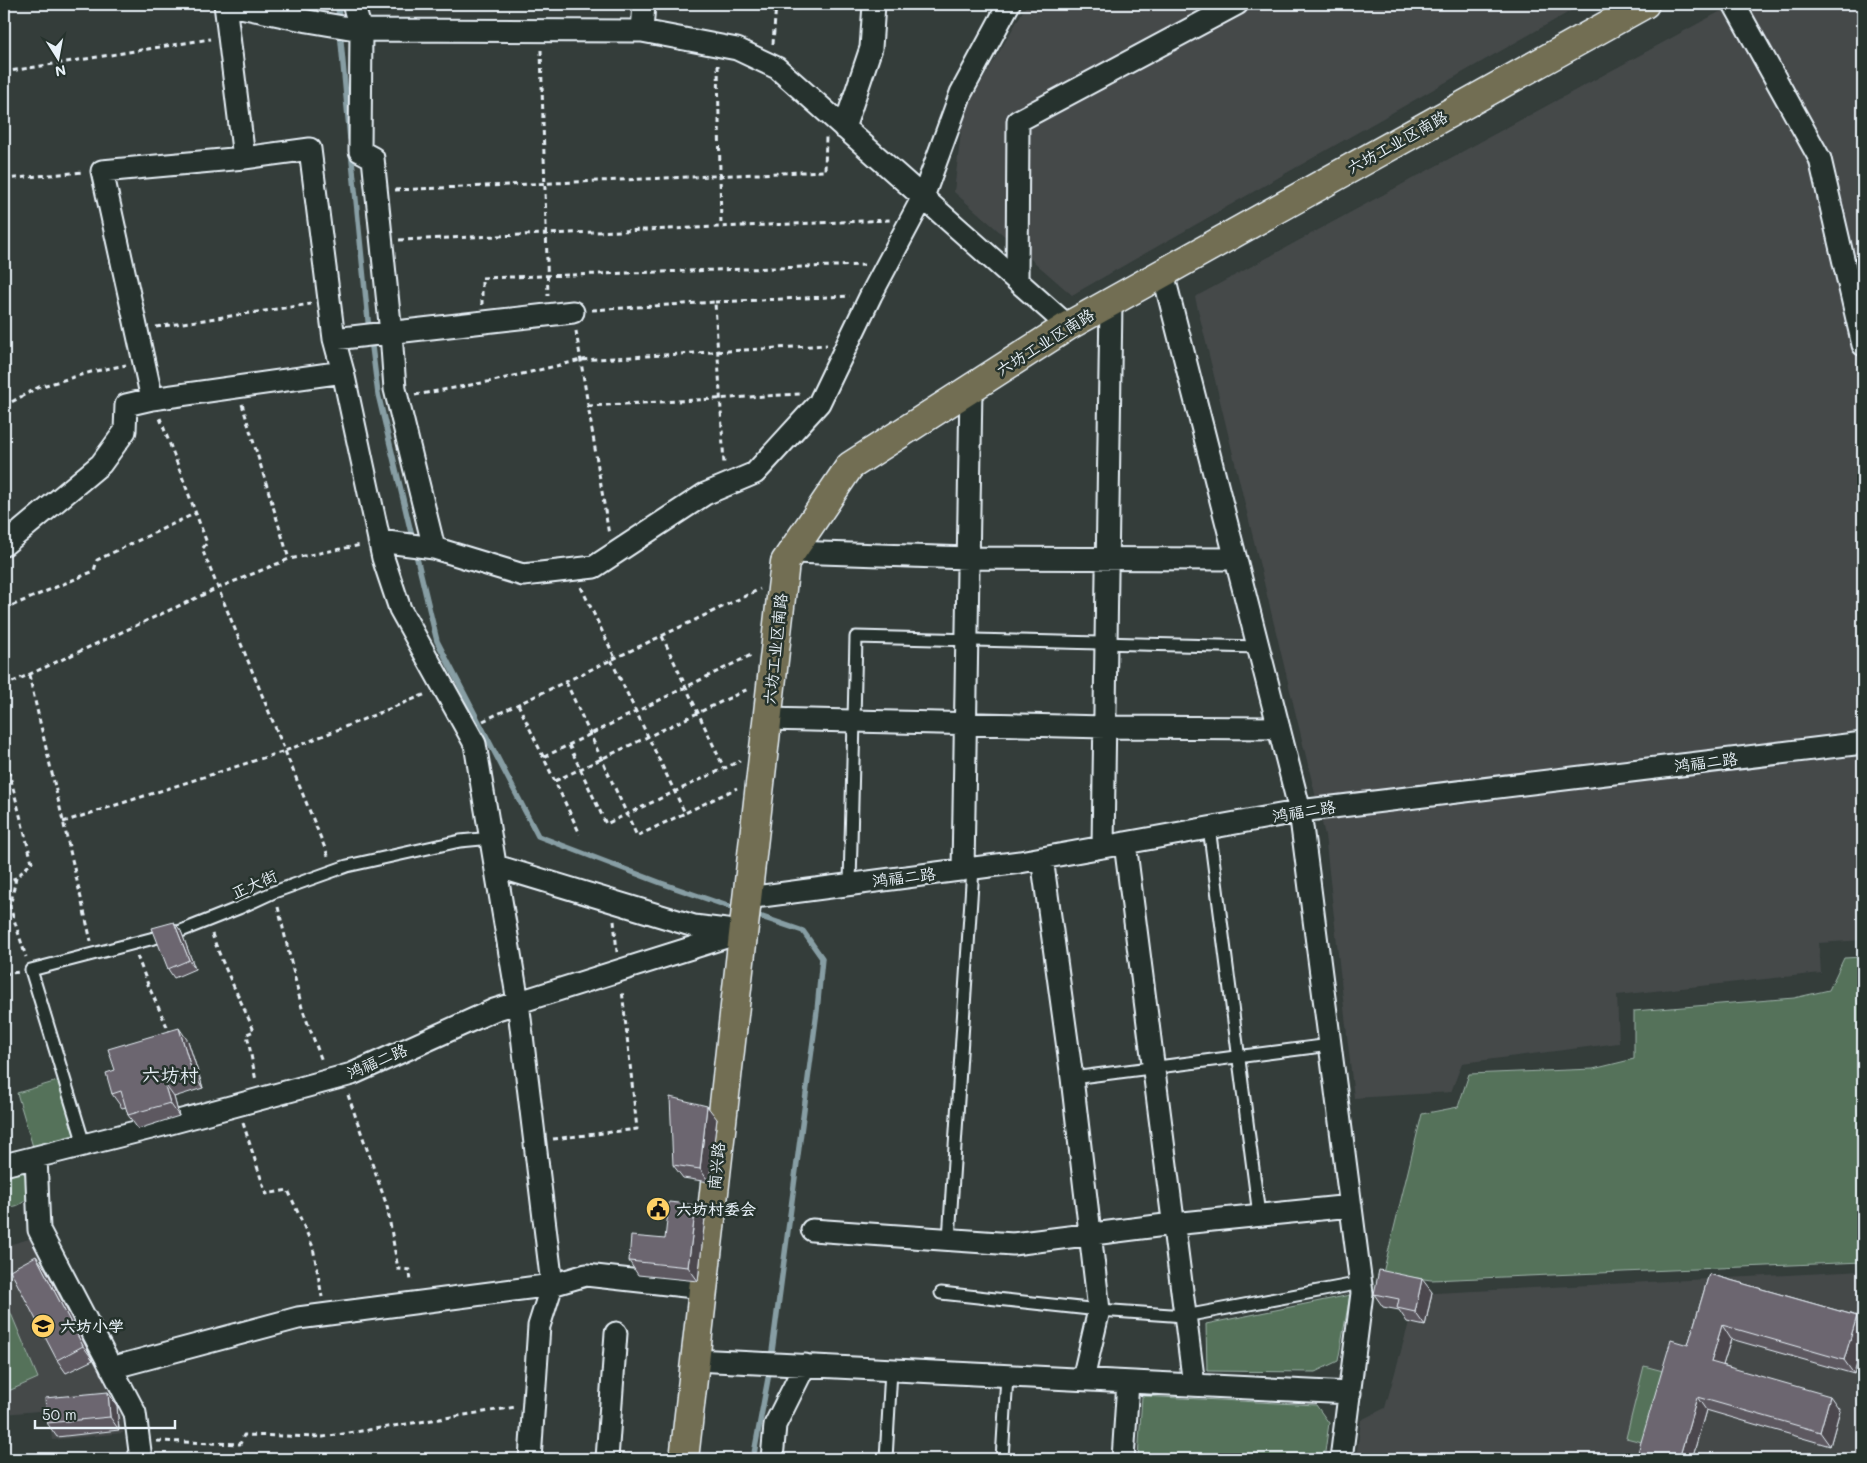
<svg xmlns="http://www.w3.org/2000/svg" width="1867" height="1463" font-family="Mali,'LXGW WenKai TC',sans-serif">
<rect width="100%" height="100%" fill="#343d3a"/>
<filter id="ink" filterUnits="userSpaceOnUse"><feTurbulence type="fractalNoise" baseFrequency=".02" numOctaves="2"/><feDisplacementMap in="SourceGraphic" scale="10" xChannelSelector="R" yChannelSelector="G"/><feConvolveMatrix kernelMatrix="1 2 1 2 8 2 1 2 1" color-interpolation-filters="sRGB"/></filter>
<g filter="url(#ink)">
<path fill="#45494a" d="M1027,4h556l-511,291 -118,-103 9,-78z
M1734,4h129v936l-44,3 2,30 -204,22 2,48 -157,20 -11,29 -97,6 -29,-263 -130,-538z
M36,1237l86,169 1,27 -71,7 -3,-30 -45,4v-169l1,1z
M1863,1271v188h-507l5,-39 24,-12 32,-114z"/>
<path fill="#54725a" stroke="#9eb2a9" d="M1863,957v305l-432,18 -48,-7 39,-159 36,-7 11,-33 124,-5 41,-10v-48l160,-13 35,-8 15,-32z
M64,1079l20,65 -48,13 -19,-64z
M18,1169l10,8 1,19c-7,9 -15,13 -25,9v-35z
M1350,1295l-12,66 -23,11 -108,-1 -1,-47z
M7,1304l31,74 -34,15v-87z
M1644,1366l19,5 -17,72 -20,-5z
M1142,1396l174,9 13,18 -5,36h-186z"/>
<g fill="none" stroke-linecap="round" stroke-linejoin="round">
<path stroke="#879ea4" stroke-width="5.5" d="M338,4l1,18
M340,31l10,108
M351,150l18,180
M371,339l7,55 35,147
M415,550l22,91 101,195 123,47 78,27
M753,914l50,17 19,27 -5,53 -46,348
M753,1459l17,-91"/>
<g stroke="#e8f1f8" stroke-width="15">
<path id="lane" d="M1209,827l50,388
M850,884l6,-247 402,10
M1072,1078l258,-33
M84,1144l-53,-174 150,-39 58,-23 35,-16 73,-26 113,-25 32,-3
M949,1239l24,-371
M941,1293l158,17 86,6 176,-33
M886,1459l5,-89
M1002,1459l5,-83"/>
</g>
<g stroke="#e8f1f8" stroke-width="25">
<path id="street" d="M226,4l82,17 53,9 281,1 95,18 40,19 291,258
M353,4l8,26 -1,121 13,7 18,175 4,56 39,159
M1734,4l86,155 43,186
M642,31l2,-27
M844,128l27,-80 3,-44
M244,158l66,-9 24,190 9,33 40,186 17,51 75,135 43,258 34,283 -13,41 -9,133
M1163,273l137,538 62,482 -21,166
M1017,280l1,-159 219,-117
M334,339l239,-27
M152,399l-50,-228 142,-13 -19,-154
M379,541l55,7 89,27 71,-8 111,-73 50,-21 64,-70 52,-108 52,-98 38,-104 48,-89
M4,545l97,-81 24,-33 1,-26 26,-6 191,-27
M792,552l176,6 268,1
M767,719l338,8 174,1
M1125,843l69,542
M1103,847l8,-545
M1042,858l30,220 27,232 -16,69
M496,866l198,60 40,5
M963,870l8,-482
M747,898l273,-36 288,-52 555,-67
M36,1157l3,73 96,183 6,46
M4,1165l163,-41 185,-50 142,-64 248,-78
M812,1230l201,14 160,-20 178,-18
M695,1360l655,33
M111,1368l187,-50 254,-33 34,-10 117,13
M607,1459l9,-126
M772,1459l3,-34 30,-60
M1123,1459l5,-77"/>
</g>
<g stroke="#e8f1f8" stroke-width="31">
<path id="primary" d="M684,1459l101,-897 65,-96 218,-140 577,-322"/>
</g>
<path stroke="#e8f1f8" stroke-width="3" stroke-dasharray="5 4" stroke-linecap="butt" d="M538,4l1,8
M571,4l55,3
M773,44l3,-40
M541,50l7,246
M718,65l3,162
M4,72l206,-33
M4,179l80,-7
M395,190l430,-19 1,-34
M399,240l491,-20
M715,302l135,-6
M482,305v-27l382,-13
M592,310l123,-8 9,163
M156,327l155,-23
M576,331l33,204
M415,395l78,-14 88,-21 246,-15
M242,404l47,155
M4,406l35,-19 52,-15 35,-7
M588,406l213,-12
M160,418l47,125 -5,6 127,309
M581,587l34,71
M4,609l90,-38 3,-11 99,-47
M662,636l62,132
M611,660l74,153 52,-25
M29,675l62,266
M566,682l71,154 48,-23
M4,686l214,-98 71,-29 72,-14
M518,704l62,130
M483,721l277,-132
M569,745l37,79 134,-63
M4,753l28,109 -16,16 -6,29 16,50
M544,757l209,-103
M555,781l193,-92
M63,822l222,-71 141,-57
M4,882l12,-4
M278,907l24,101 20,53
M614,921l3,31
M212,934c11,33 28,64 42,97l-7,3 9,47
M137,956l12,31 21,46
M4,974l15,-2
M348,1095l39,111 11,63 12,1 1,13
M243,1123l23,71 22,-4 25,57 9,50
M553,1139l84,-10 -15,-139
M157,1441l83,3 4,-9 79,2 193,-30"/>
<use href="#lane" stroke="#26332d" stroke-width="11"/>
<use href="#street" stroke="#26332d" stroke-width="21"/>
<use href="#primary" stroke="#726e52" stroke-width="28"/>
</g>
<path fill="#5d5860" stroke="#e8f1f8" d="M174,922l7,9 14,38 -21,9 -6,-9z
M188,1041l15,47 -29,9 5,19 -41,13 -10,-14 -2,-8 -4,1 -10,-14 3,-24z
M717,1119l-8,63 -26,-4 -10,-13z
M696,1205l9,13 -7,63 -60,-6 -9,-14 36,-22z
M46,1270l47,90 -27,13 -9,-13z
M1709,1274l148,42 6,9v17l-9,32 -123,-35 -8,26 117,45 -10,36 -124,-36 -14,49 -4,-114z
M1432,1292l-7,34 -18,-4 -8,-12 -16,-3 -9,-13z
M108,1392l9,14 2,24 -62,7 -10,-14z"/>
<path fill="#4c474e" stroke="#e8f1f8" d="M174,922l7,9 14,38 -6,-9z
M179,1028l9,13 15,47 -10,-13z
M164,1083l10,14 5,19 -9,-13z
M707,1106l10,13 -8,63 -9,-13z
M696,1205l9,13 -7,63 -10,-14z
M36,1256l10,14 47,90 -10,-14z
M1422,1279l10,13 -7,34 -10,-14z
M1857,1316l6,9v17l-9,32 -10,-14z
M1722,1325l9,14 -11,36 -9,-13z
M108,1392l9,14 2,24 -9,-13z
M1830,1396l10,14 -10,36 -10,-14z
M1697,1397l9,13 -14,49h-13z"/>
<path fill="#6c6670" stroke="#e8f1f8" d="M174,922l15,38 -21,9 -16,-41z
M179,1028l14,47 -29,8 6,20 -42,12 -7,-24 -9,3 -6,-21 9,-3 -7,-21z
M670,1097l37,9 -7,63 -27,-4z
M669,1202l27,3 -8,62 -59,-6 2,-25 34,3z
M36,1256l47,90 -26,14 -47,-90z
M1379,1270l43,9 -7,33 -18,-4 2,-9 -25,-5z
M1709,1274l148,42 -13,44 -122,-35 -11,37 119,34 -10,36 -123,-35 -18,62h-43l35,-119 17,5z
M108,1392l2,25 -63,6 -2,-25z"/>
</g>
<defs>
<g id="civic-disc" transform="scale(1.25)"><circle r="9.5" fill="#ffd166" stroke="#26332d"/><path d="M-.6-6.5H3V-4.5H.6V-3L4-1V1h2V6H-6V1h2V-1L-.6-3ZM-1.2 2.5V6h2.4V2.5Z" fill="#111"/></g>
<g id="school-disc" transform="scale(1.25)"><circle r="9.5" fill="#ffd166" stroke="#26332d"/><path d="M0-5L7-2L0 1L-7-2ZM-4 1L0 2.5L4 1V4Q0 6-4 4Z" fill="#111"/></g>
</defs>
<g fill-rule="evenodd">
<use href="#civic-disc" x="658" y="1209"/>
<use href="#school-disc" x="43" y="1326"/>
</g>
<g text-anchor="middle" stroke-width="5" stroke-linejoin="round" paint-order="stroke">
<g font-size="16" fill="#e8f1f8" stroke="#26332d">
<text transform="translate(1397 142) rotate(-29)" y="6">六坊工业区南路</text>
<text transform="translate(1045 342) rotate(-32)" y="6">六坊工业区南路</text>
<text transform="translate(775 649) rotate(-84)" y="6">六坊工业区南路</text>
<text transform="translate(1706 762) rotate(-7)" y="6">鸿福二路</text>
<text transform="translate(1304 811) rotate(-9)" y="6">鸿福二路</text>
<text transform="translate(904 877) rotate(-7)" y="6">鸿福二路</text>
<text transform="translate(254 884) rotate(-24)" y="6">正大街</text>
<text transform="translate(377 1061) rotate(-23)" y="6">鸿福二路</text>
<text transform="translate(716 1166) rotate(-84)" y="6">南兴路</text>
</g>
<g font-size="16" font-weight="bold" fill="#e8f1f8" stroke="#26332d" text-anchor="start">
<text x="676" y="1215">六坊村委会</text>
<text x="60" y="1332">六坊小学</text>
</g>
<g font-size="19" fill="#e8f1f8" stroke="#26332d">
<text x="170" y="1082">六坊村</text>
</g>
</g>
<rect width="1867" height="1463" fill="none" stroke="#26332d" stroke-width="20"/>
<rect x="10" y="10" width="1847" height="1443" fill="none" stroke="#e8f1f8" stroke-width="2" filter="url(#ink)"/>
<g transform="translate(58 58) rotate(169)" stroke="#26332d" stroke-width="4" paint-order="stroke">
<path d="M0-4L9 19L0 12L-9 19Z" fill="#e8f1f8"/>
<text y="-8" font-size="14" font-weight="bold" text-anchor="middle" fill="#e8f1f8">N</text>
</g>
<path d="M35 1420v8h140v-8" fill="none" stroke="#e8f1f8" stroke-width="2.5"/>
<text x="42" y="1420" font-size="15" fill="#e8f1f8" stroke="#26332d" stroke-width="4" paint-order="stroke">50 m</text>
</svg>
